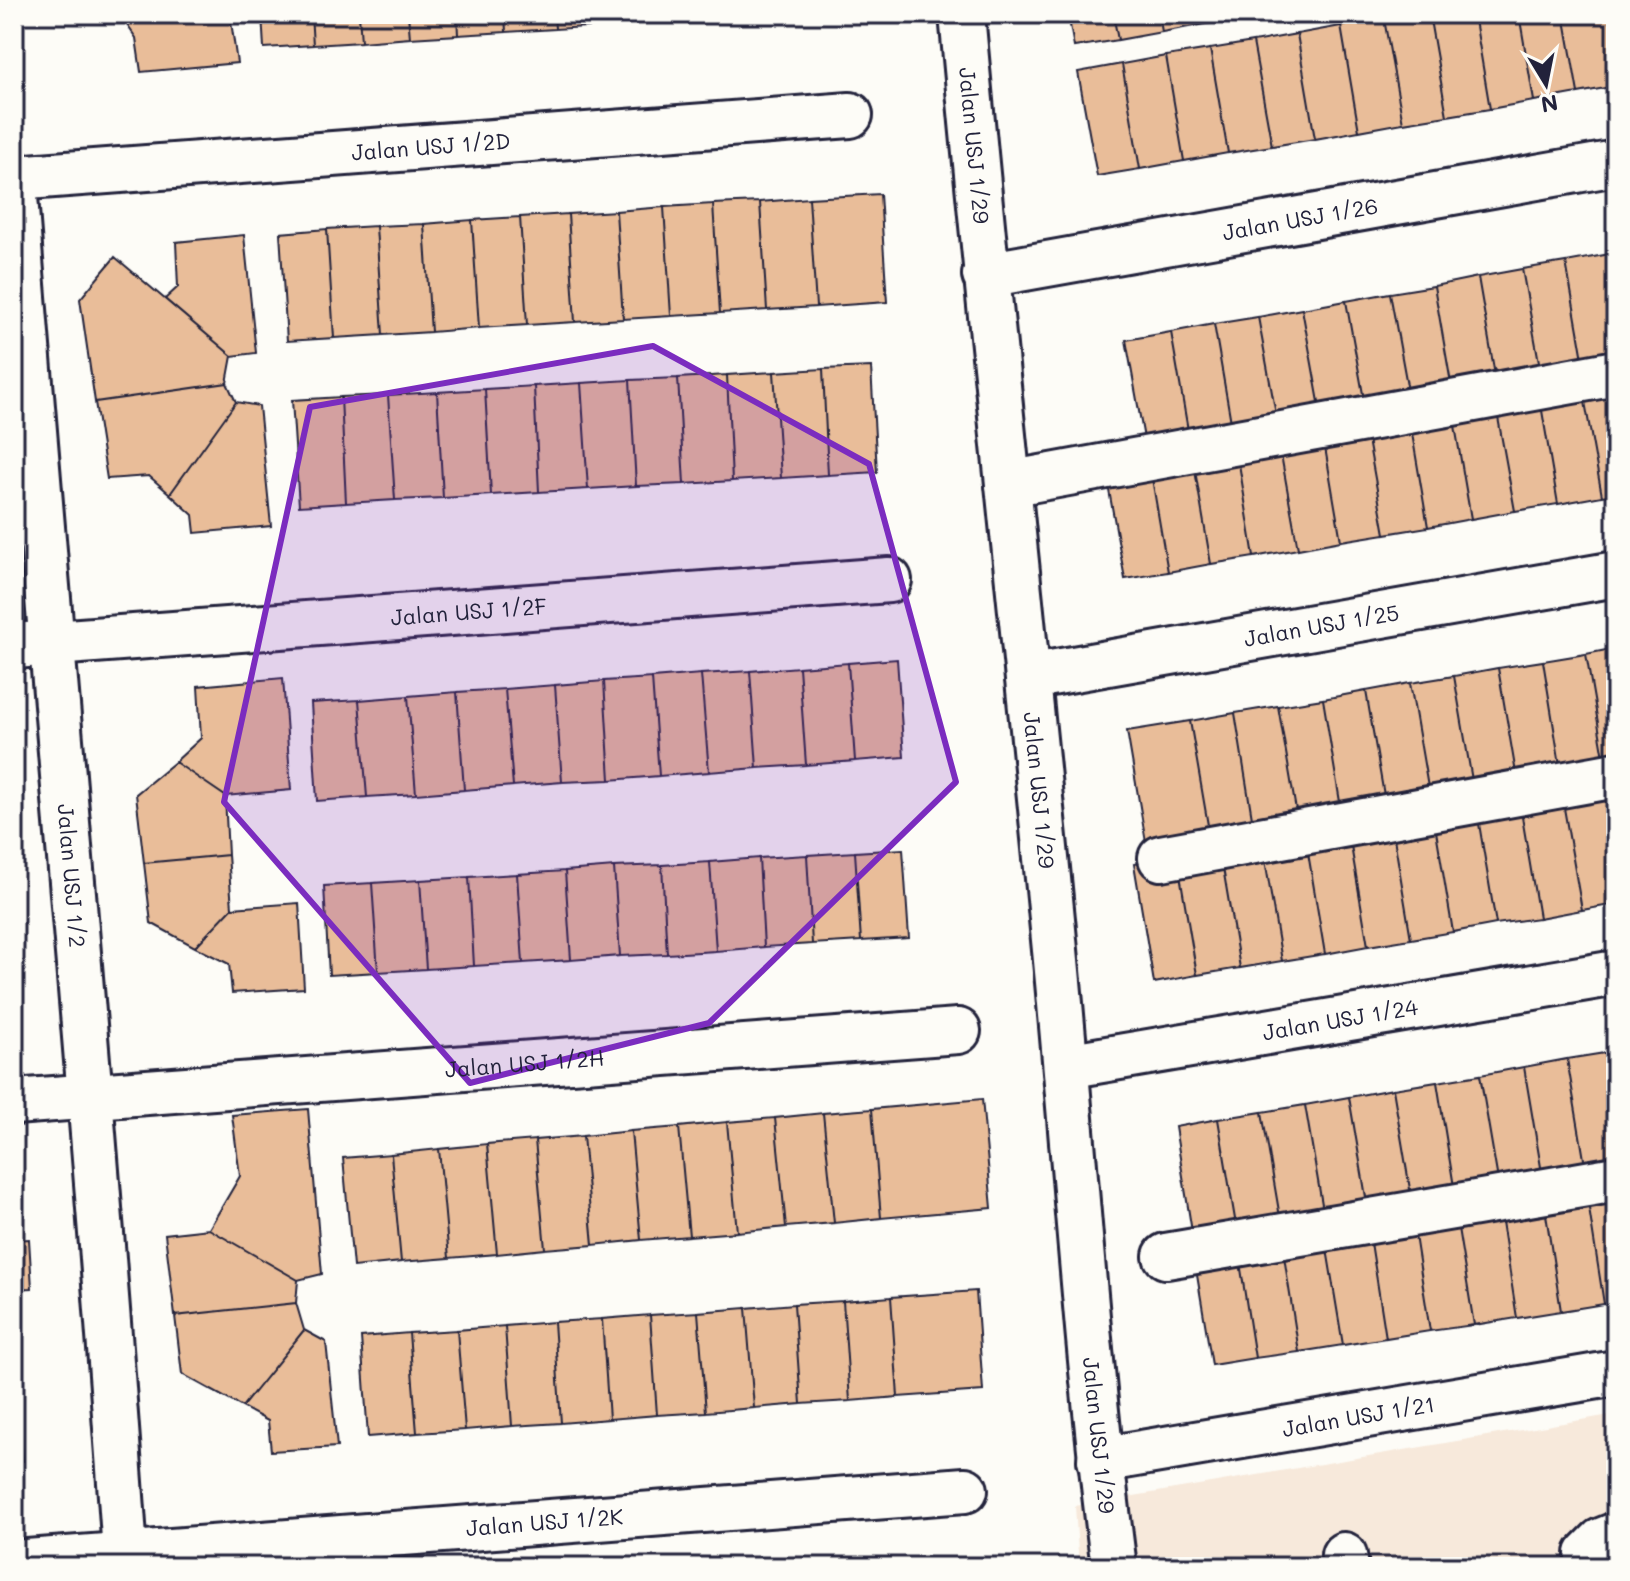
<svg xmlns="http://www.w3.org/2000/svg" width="1630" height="1581" font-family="Mali,sans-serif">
<rect width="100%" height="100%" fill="#fdfcf7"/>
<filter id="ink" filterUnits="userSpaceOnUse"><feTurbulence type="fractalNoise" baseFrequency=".0125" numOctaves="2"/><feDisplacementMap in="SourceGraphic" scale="16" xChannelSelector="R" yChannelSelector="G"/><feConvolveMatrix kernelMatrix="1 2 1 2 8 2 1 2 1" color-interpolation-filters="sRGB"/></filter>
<g filter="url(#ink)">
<path fill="#f7e9db" d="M1616,1414v153h-537l-4,-61z"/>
<path fill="#e9bd99" stroke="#22223b" stroke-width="2" d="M131,14h99l7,49 -96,9 -5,-34 -11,-16z
M262,14h49l2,31 -49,3z
M311,14h48l2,28 -48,3z
M359,14h49l2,24 -49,4z
M408,14h49l1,21 -48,3z
M457,14h48l1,18 -48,3z
M505,14h49l1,15 -49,3z
M554,14h48l1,12 -48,3z
M602,14h50v8l-49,4z
M652,14h48l1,5 -49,3z
M700,14h49v2l-48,3z
M1068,14h45l5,26 -44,7z
M1113,14h46l3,18 -44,8z
M1159,14h44l2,10 -43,8z
M1203,14h45l1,3 -44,7z
M1414,14h15l18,102 -44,7 -19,-104z
M1429,14h45l16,95 -43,7z
M1474,14h45l15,87 -44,8z
M1519,14h45l14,79 -44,8z
M1564,14h45l7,40v32l-38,7z
M1609,14h7v40z
M1384,19l19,104 -44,8 -18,-105z
M1341,26l18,105 -44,8 -18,-105z
M1297,34l18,105 -43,7 -19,-104z
M1253,42l19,104 -44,7 -18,-104z
M1210,49l18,104 -44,8 -18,-105z
M1166,56l18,105 -44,8 -18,-105z
M1122,64l18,105 -43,7 -19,-104z
M880,194l7,108 -71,5 -7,-109z
M809,198l7,109 -49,3 -7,-108z
M760,202l7,108 -47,3 -7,-109z
M713,204l7,109 -49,3 -7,-109z
M664,207l7,109 -48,3 -7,-108z
M616,211l7,108 -48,3 -7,-108z
M568,214l7,108 -48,3 -7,-108z
M520,217l7,108 -48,3 -7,-108z
M472,220l7,108 -48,4 -7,-108z
M424,224l7,108 -48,3 -7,-109z
M376,226l7,109 -49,3 -7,-109z
M327,229l7,109 -47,3 -7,-108z
M244,235l12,118 -24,3 -67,-57 13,-12 -2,-45z
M1616,253v34l-6,-33z
M1610,254l6,33v73l-32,5 -18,-103z
M115,257l117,99 -5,27 -132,19 -15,-103z
M1566,262l18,103 -43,8 -19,-104z
M1522,269l19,104 -45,8 -18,-104z
M1478,277l18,104 -44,8 -18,-103z
M1434,286l18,103 -43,7 -19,-103z
M1390,293l19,103 -44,9 -19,-104z
M1346,301l19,104 -44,8 -19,-104z
M1302,309l19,104 -44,7 -19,-103z
M1258,317l19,103 -45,8 -18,-104z
M1214,324l18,104 -43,8 -18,-104z
M1171,332l18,104 -44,8 -19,-104z
M871,367l6,105 -49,3 -5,-106z
M823,369l5,106 -47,3 -7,-106z
M774,372l7,106 -49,3 -5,-106z
M727,375l5,106 -48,3 -6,-106z
M678,378l6,106 -48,2 -6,-106z
M1616,379v115l-14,2 -20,-111z
M630,380l6,106 -48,3 -7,-106z
M227,383l9,19 -66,92 -21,-18 -42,3 -12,-77z
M581,383l7,106 -49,3 -5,-106z
M1582,385l20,111 -44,8 -19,-111z
M534,386l5,106 -48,3 -6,-106z
M485,389l6,106 -48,3 -6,-106z
M437,392l6,106 -48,2 -7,-105z
M1539,393l19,111 -43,7 -20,-110z
M388,395l7,105 -49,3 -5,-106z
M341,397l5,106 -47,3 -7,-106z
M1495,401l20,110 -44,8 -19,-111z
M236,402l23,4 12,120 -76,7 -2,-18 -23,-21z
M1452,408l19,111 -43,8 -19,-111z
M1409,416l19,111 -43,7 -20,-111z
M1365,423l20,111 -44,7 -19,-111z
M1322,430l19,111 -43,8 -20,-111z
M1278,438l20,111 -44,8 -18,-112z
M1236,445l18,112 -43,7 -19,-111z
M1192,453l19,111 -43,8 -19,-111z
M1149,461l19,111 -43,7 -20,-111z
M1616,648v113l-11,2 -19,-109z
M1586,654l19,109 -44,8 -18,-110z
M897,659l7,98 -49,4 -7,-98z
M1543,661l18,110 -44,8 -19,-111z
M848,663l7,98 -49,4 -7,-98z
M799,667l7,98 -49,3 -7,-97z
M1498,668l19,111 -44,7 -19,-110z
M750,671l7,97 -48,4 -8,-98z
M701,674l8,98 -50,4 -7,-98z
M1454,676l19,110 -44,7 -19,-110z
M283,678l8,112 -66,6 -50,-34 26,-24 -3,-52z
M652,678l7,98 -49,4 -6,-99z
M604,681l6,99 -48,2 -7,-97z
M1410,683l19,110 -44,8 -19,-110z
M555,685l7,97 -49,4 -8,-97z
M505,689l8,97 -49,4 -7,-98z
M1366,691l19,110 -44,7 -18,-109z
M457,692l7,98 -48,4 -8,-98z
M408,696l8,98 -49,3 -8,-97z
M1323,699l18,109 -44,8 -19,-110z
M359,700l8,97 -50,4 -6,-98z
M1278,706l19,110 -44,8 -18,-111z
M1235,713l18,111 -44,7 -19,-110z
M1190,721l19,110 -63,11 -19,-111z
M175,762l50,34 3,59 -84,8 -8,-69z
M1616,782v72l-12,-70z
M1604,784l12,70v50l-34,6 -21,-119z
M1561,791l21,119 -43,8 -20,-119z
M1519,799l20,119 -43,6 -20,-118z
M1476,806l20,118 -43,8 -20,-119z
M1433,813l20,119 -42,7 -20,-119z
M1391,820l20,119 -43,7 -20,-118z
M1348,828l20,118 -43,8 -20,-119z
M1305,835l20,119 -43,7 -20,-119z
M1262,842l20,119 -42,7 -20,-118z
M903,849l6,89 -48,3 -6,-89z
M1220,850l20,118 -43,7 -20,-118z
M855,852l6,89 -49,3 -5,-89z
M228,855l4,53 -37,39 -44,-24 -7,-60z
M807,855l5,89 -48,3 -5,-89z
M1177,857l20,118 -43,8 -20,-119z
M759,858l5,89 -48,4 -6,-89z
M710,862l6,89 -49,3 -5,-89z
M662,865l5,89 -47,2 -6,-89z
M614,867l6,89 -49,4 -6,-89z
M565,871l6,89 -48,3 -6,-89z
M517,874l6,89 -49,3 -5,-89z
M469,877l5,89 -48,3 -6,-89z
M420,880l6,89 -48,3 -6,-89z
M372,883l6,89 -49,3 -5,-89z
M299,903l5,85 -72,5 -3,-29 -34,-17 37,-39z
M1611,1052h5v30z
M1611,1052l5,30v84l-30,5 -19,-112z
M1567,1059l19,112 -43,8 -19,-112z
M1524,1067l19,112 -44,7 -19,-111z
M1480,1075l19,111 -44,7 -18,-111z
M1437,1082l18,111 -43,8 -19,-112z
M1393,1089l19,112 -44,8 -19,-112z
M1349,1097l19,112 -44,7 -19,-111z
M982,1099l10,109 -111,10 -9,-109z
M1305,1105l19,111 -43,7 -19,-111z
M308,1109l14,165 -24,6 -89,-51 31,-53 -8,-61z
M872,1109l9,109 -47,5 -11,-110z
M1262,1112l19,111 -44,8 -19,-112z
M823,1113l11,110 -48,4 -11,-109z
M775,1118l11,109 -49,5 -10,-110z
M1218,1119l19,112 -44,7 -18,-111z
M727,1122l10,110 -48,4 -10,-109z
M679,1127l10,109 -48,4 -10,-109z
M631,1131l10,109 -48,5 -10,-109z
M583,1136l10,109 -48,4 -10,-109z
M535,1140l10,109 -48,5 -10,-110z
M487,1144l10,110 -48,4 -10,-109z
M439,1149l10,109 -48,4 -10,-108z
M391,1154l10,108 -48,5 -10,-109z
M1616,1198v104l-12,2 -16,-102z
M1588,1202l16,102 -43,7 -16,-103z
M1545,1208l16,103 -44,7 -16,-103z
M1501,1215l16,103 -43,7 -17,-103z
M1457,1222l17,103 -44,6 -16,-102z
M209,1229l89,51 -2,23 -121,13 -10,-82z
M1414,1229l16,102 -44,7 -16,-102z
M1370,1236l16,102 -43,7 -17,-102z
M29,1239l3,49 -18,1v-49z
M1326,1243l17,102 -44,7 -16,-102z
M1283,1250l16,102 -44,6 -16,-102z
M1239,1256l16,102 -43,7 -17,-102z
M976,1291l7,100 -85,6 -7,-100z
M891,1297l7,100 -48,4 -7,-100z
M843,1301l7,100 -49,3 -7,-100z
M296,1303l8,27 -62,77 -60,-33 -7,-58z
M794,1304l7,100 -47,4 -8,-100z
M746,1308l8,100 -48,4 -8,-100z
M698,1312l8,100 -49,3 -7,-100z
M650,1315l7,100 -48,4 -7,-100z
M602,1319l7,100 -48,4 -7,-101z
M554,1322l7,101 -49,3 -7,-100z
M505,1326l7,100 -47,4 -8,-100z
M304,1330l22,12 11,105 -66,4 -3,-30 -26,-14z
M457,1330l8,100 -48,3 -8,-100z
M409,1333l8,100 -49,4 -7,-100z
M14,1374h3l6,87h-9z
M1616,1556v11h-74z"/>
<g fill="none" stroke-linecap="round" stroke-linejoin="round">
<g stroke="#22223b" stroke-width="50">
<g id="minor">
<path id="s1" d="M962,14c28,312 63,624 93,936 20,206 32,412 59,617"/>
<path id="s2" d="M14,178l836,-63"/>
<path id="s3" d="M14,184c36,461 80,922 112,1383"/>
<path id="s4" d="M985,275l631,-112"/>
<path d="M1008,484l608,-111"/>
<path id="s5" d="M14,646l875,-66"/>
<path id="s6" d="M1028,677l588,-103"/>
<path d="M1161,858l455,-83"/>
<path id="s7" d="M1066,1066l550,-93"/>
<path id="s8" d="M14,1102l944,-71"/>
<path d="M1166,1256l450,-77"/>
<path id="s9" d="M1100,1460l516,-87"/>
<path d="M1344,1555l2,12"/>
<path id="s10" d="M14,1563l951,-73"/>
<path d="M1588,1567v-13l13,-13 15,-6"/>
</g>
</g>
<use href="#minor" stroke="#fdfcf7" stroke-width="44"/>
</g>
</g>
<path fill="#7b2cbf" fill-opacity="0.2" stroke="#7b2cbf" stroke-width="6" stroke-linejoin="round" d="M653,346l216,118 87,318 -247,241 -239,60 -246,-281 86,-395z"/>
<g text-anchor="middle" stroke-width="6" stroke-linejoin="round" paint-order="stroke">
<g font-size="22" fill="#22223b" stroke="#fdfcf7">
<text dy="8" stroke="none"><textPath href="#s2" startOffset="418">Jalan USJ 1/2D</textPath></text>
<text dy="8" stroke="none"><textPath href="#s1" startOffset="132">Jalan USJ 1/29</textPath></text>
<text dy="8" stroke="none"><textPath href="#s4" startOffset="320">Jalan USJ 1/26</textPath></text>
<text dy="8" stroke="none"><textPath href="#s5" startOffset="456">Jalan USJ 1/2F</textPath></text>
<text dy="8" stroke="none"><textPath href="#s6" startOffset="298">Jalan USJ 1/25</textPath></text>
<text dy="8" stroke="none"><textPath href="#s1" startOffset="780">Jalan USJ 1/29</textPath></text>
<text dy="8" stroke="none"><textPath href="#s3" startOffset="694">Jalan USJ 1/2</textPath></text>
<text dy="8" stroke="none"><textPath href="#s7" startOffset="278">Jalan USJ 1/24</textPath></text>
<text dy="8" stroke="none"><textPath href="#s8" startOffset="512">Jalan USJ 1/2H</textPath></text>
<text dy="8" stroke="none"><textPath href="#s9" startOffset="262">Jalan USJ 1/21</textPath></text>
<text dy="8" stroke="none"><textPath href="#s1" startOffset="1428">Jalan USJ 1/29</textPath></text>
<text dy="8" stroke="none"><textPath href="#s10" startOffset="532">Jalan USJ 1/2K</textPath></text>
</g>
</g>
<rect width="1630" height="1581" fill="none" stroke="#fdfcf7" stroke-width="48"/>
<rect x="24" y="24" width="1582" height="1533" fill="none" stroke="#22223b" stroke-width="3" filter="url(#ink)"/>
<g transform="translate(1546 84) rotate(170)" stroke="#fdfcf7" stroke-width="6" paint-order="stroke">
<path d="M0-6L14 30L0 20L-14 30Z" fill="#22223b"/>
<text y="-12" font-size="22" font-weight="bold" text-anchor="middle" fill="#22223b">N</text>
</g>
</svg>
